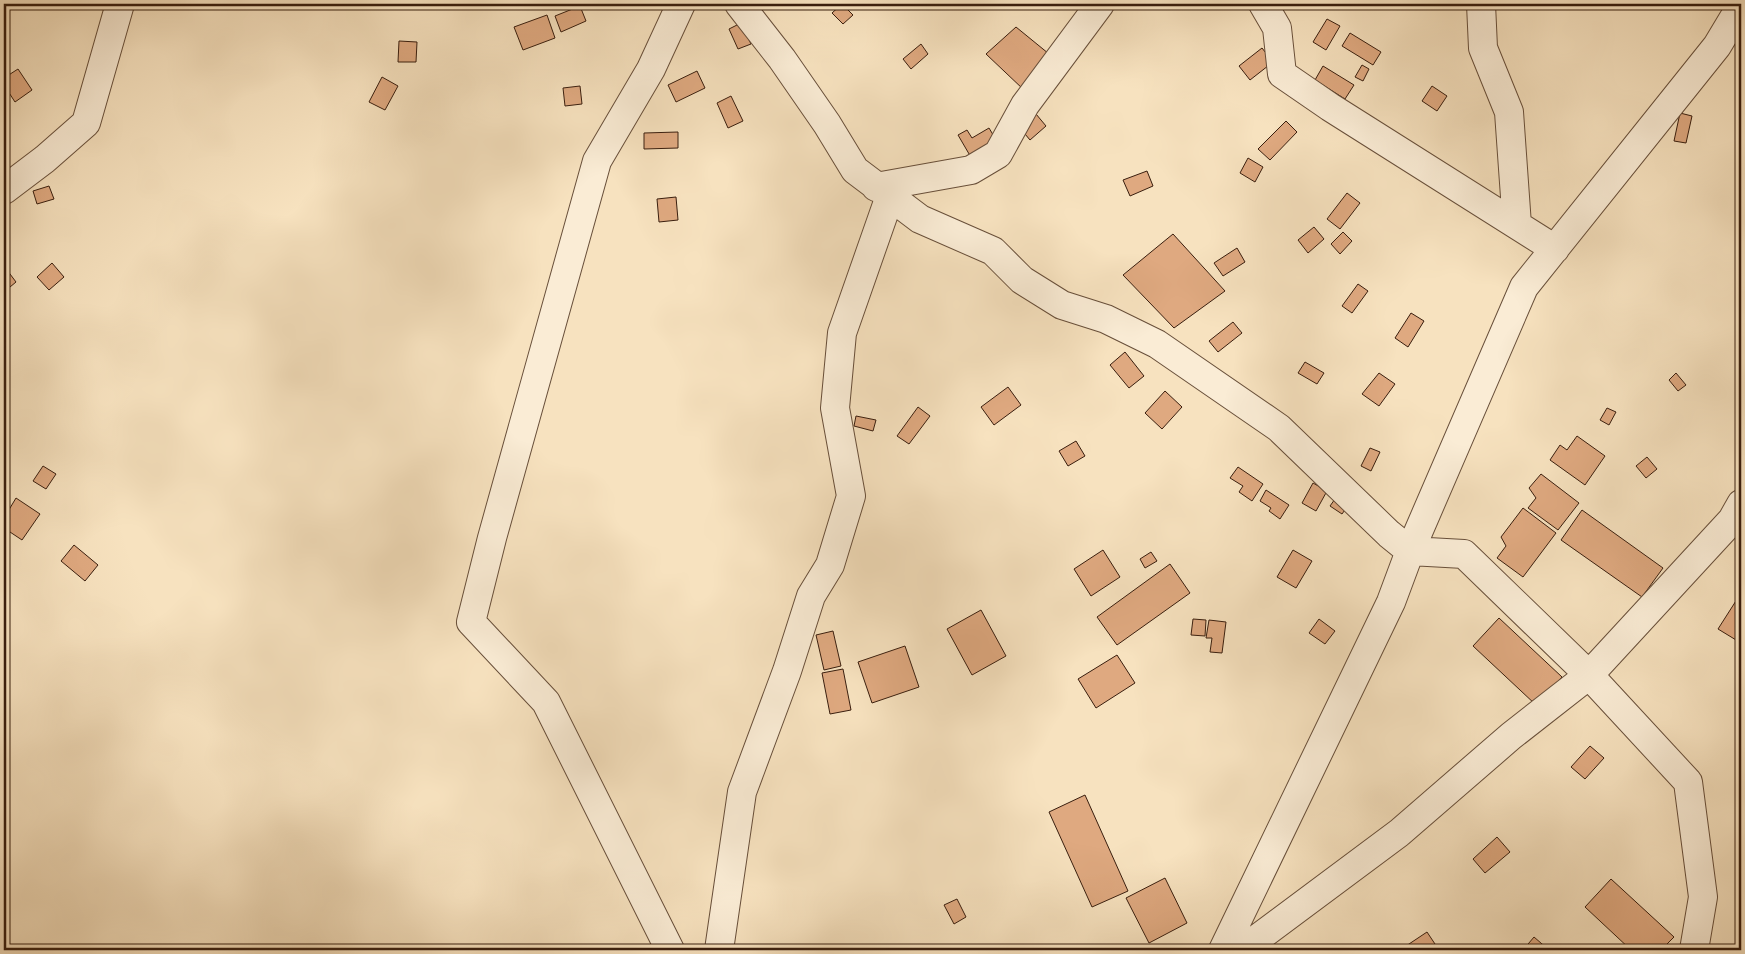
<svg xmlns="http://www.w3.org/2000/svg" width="1745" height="954" font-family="'IM FELL DW Pica',serif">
<rect width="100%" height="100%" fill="#f7e2bf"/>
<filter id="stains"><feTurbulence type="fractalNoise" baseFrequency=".004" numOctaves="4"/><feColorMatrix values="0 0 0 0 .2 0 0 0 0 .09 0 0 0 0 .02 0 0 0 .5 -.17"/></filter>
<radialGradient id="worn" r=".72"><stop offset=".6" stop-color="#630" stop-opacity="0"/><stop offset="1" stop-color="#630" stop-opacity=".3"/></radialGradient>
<path fill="#dfa980" stroke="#391e0e" d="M842,4l11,11 -10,9 -11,-11z
M944,4h10l-7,5z
M580,6l6,15 -25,11 -6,-16z
M547,15l8,23 -32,12 -9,-23z
M1327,19l13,7 -14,24 -13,-8z
M741,23l10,21 -13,5 -9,-20z
M1016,27l38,31 -30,32 -38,-36z
M1350,33l31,19 -8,13 -31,-19z
M399,41l18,1 -1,20h-18z
M921,44l7,10 -17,15 -8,-10z
M1262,48l11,14 -23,18 -11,-14z
M1362,65l7,4 -6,12 -8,-4z
M1323,66l31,19 -9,14 -30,-19z
M18,69l14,21 -17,12 -11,-17v-7z
M697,71l8,17 -29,14 -8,-17z
M382,77l16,9 -13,24 -16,-8z
M580,86l2,18 -17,2 -2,-18z
M1432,86l15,10 -10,15 -15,-10z
M731,96l12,25 -15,7 -11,-25z
M1680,113l12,3 -6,27 -12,-2z
M1036,114l10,12 -16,14 -10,-12z
M1286,121l11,11 -27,28 -12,-11z
M989,128l9,15 -26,16 -14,-24 9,-5 5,8z
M678,132v16l-34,1v-16z
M1248,158l15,9 -8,15 -15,-9z
M1147,171l6,15 -23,10 -7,-16z
M49,186l5,13 -17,5 -4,-13z
M1347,193l13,10 -20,26 -13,-10z
M676,197l2,23 -19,2 -2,-23z
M1314,227l10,12 -16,14 -10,-13z
M1343,232l9,9 -12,13 -9,-10z
M1173,234l52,57 -51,37 -51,-53z
M1237,248l8,14 -22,14 -9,-13z
M52,263l12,14 -15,13 -12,-13z
M7,270l9,12 -12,10v-19z
M1358,284l10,7 -16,22 -10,-7z
M1411,313l13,8 -16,26 -13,-9z
M1233,322l9,11 -24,19 -9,-11z
M1125,352l19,24 -15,12 -19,-23z
M1305,362l19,11 -7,11 -19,-11z
M1379,373l16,11 -16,22 -17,-12z
M1676,373l10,12 -8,6 -9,-11z
M1008,387l13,18 -27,20 -13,-18z
M1165,391l17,16 -20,22 -17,-16z
M918,407l12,9 -21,28 -12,-8z
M1607,408l9,4 -7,13 -9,-5z
M856,416l20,4 -3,11 -19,-5z
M1577,436l28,20 -20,29 -35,-25 10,-15 7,5z
M1076,441l9,15 -17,10 -9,-15z
M1370,448l10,4 -9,19 -10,-5z
M1647,457l10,12 -11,9 -10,-12z
M43,466l13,8 -10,15 -13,-8z
M1238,467l25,17 -11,17 -13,-9 4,-6 -13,-8z
M1541,474l38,29 -21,27 -30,-22 8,-10 -7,-10z
M1313,483l14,8 -11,20 -14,-8z
M1266,490l23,15 -9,14 -11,-8 2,-3 -11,-7z
M1340,492l12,8 -10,14 -12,-8z
M16,498l24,16 -18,26 -18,-12v-10z
M1523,508l33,25 -33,44 -26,-19 9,-12 -5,-9z
M1582,510l81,58 -21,29 -81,-57z
M74,545l24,20 -13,16 -24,-20z
M1103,550l17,27 -29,19 -17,-27z
M1293,550l19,11 -16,27 -19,-11z
M1151,552l6,9 -12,7 -5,-9z
M1170,564l20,29 -73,52 -20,-28z
M1741,593v50l-23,-14z
M981,610l25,46 -34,19 -25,-46z
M1499,618l63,59 -26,28 -63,-59z
M1193,619l13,1 -1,16 -14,-1z
M1319,619l16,12 -10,13 -16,-11z
M1209,620l17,2 -4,31 -12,-1 2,-14h-6z
M833,631l8,35 -17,4 -8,-35z
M905,646l14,41 -47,16 -14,-41z
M1117,655l18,28 -39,25 -18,-29z
M843,669l8,41 -21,4 -8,-41z
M1590,746l14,12 -19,21 -14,-12z
M1085,795l43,96 -36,16 -43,-95z
M1497,837l13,15 -25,21 -12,-14z
M1165,878l22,45 -38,20 -23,-45z
M1611,879l63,58 -13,13h-30l-46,-43z
M957,899l9,18 -12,7 -10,-19z
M1427,932l12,18h-39z
M1534,937l15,13h-26z"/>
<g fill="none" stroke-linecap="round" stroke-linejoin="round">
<g stroke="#684f3a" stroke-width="30">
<path id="minor" d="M739,4l43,55 45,65 28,46 65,49 73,32 29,29 40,25 44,14 51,25 122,84 110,106 21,17 54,3 125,121 99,107 15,115 -9,53
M1263,4l14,24 5,46 48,33 225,142
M1481,4l2,44 26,64 8,113
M876,187l95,-17 27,-16 27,-49 75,-101
M4,190l41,-31 41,-36 34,-119
M670,950l-124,-248 -75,-80 21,-84 105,-377 54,-92 30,-65
M719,950l23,-158 45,-121 24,-75 19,-31 21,-69 -16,-88 7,-75 48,-137
M1223,950l168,-348 19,-51 114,-264 193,-241 24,-40
M1242,950l157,-117 112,-97 78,-61 143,-155 9,-16"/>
</g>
<use href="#minor" stroke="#faecd5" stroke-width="28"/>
</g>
<rect width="1745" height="954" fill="none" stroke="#f7e2bf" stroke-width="20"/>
<rect x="5" y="5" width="1735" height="944" fill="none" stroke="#391e0e" stroke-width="2.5"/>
<rect x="10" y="10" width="1725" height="934" fill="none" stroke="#391e0e"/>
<rect width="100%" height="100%" filter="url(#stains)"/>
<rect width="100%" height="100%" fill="url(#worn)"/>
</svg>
